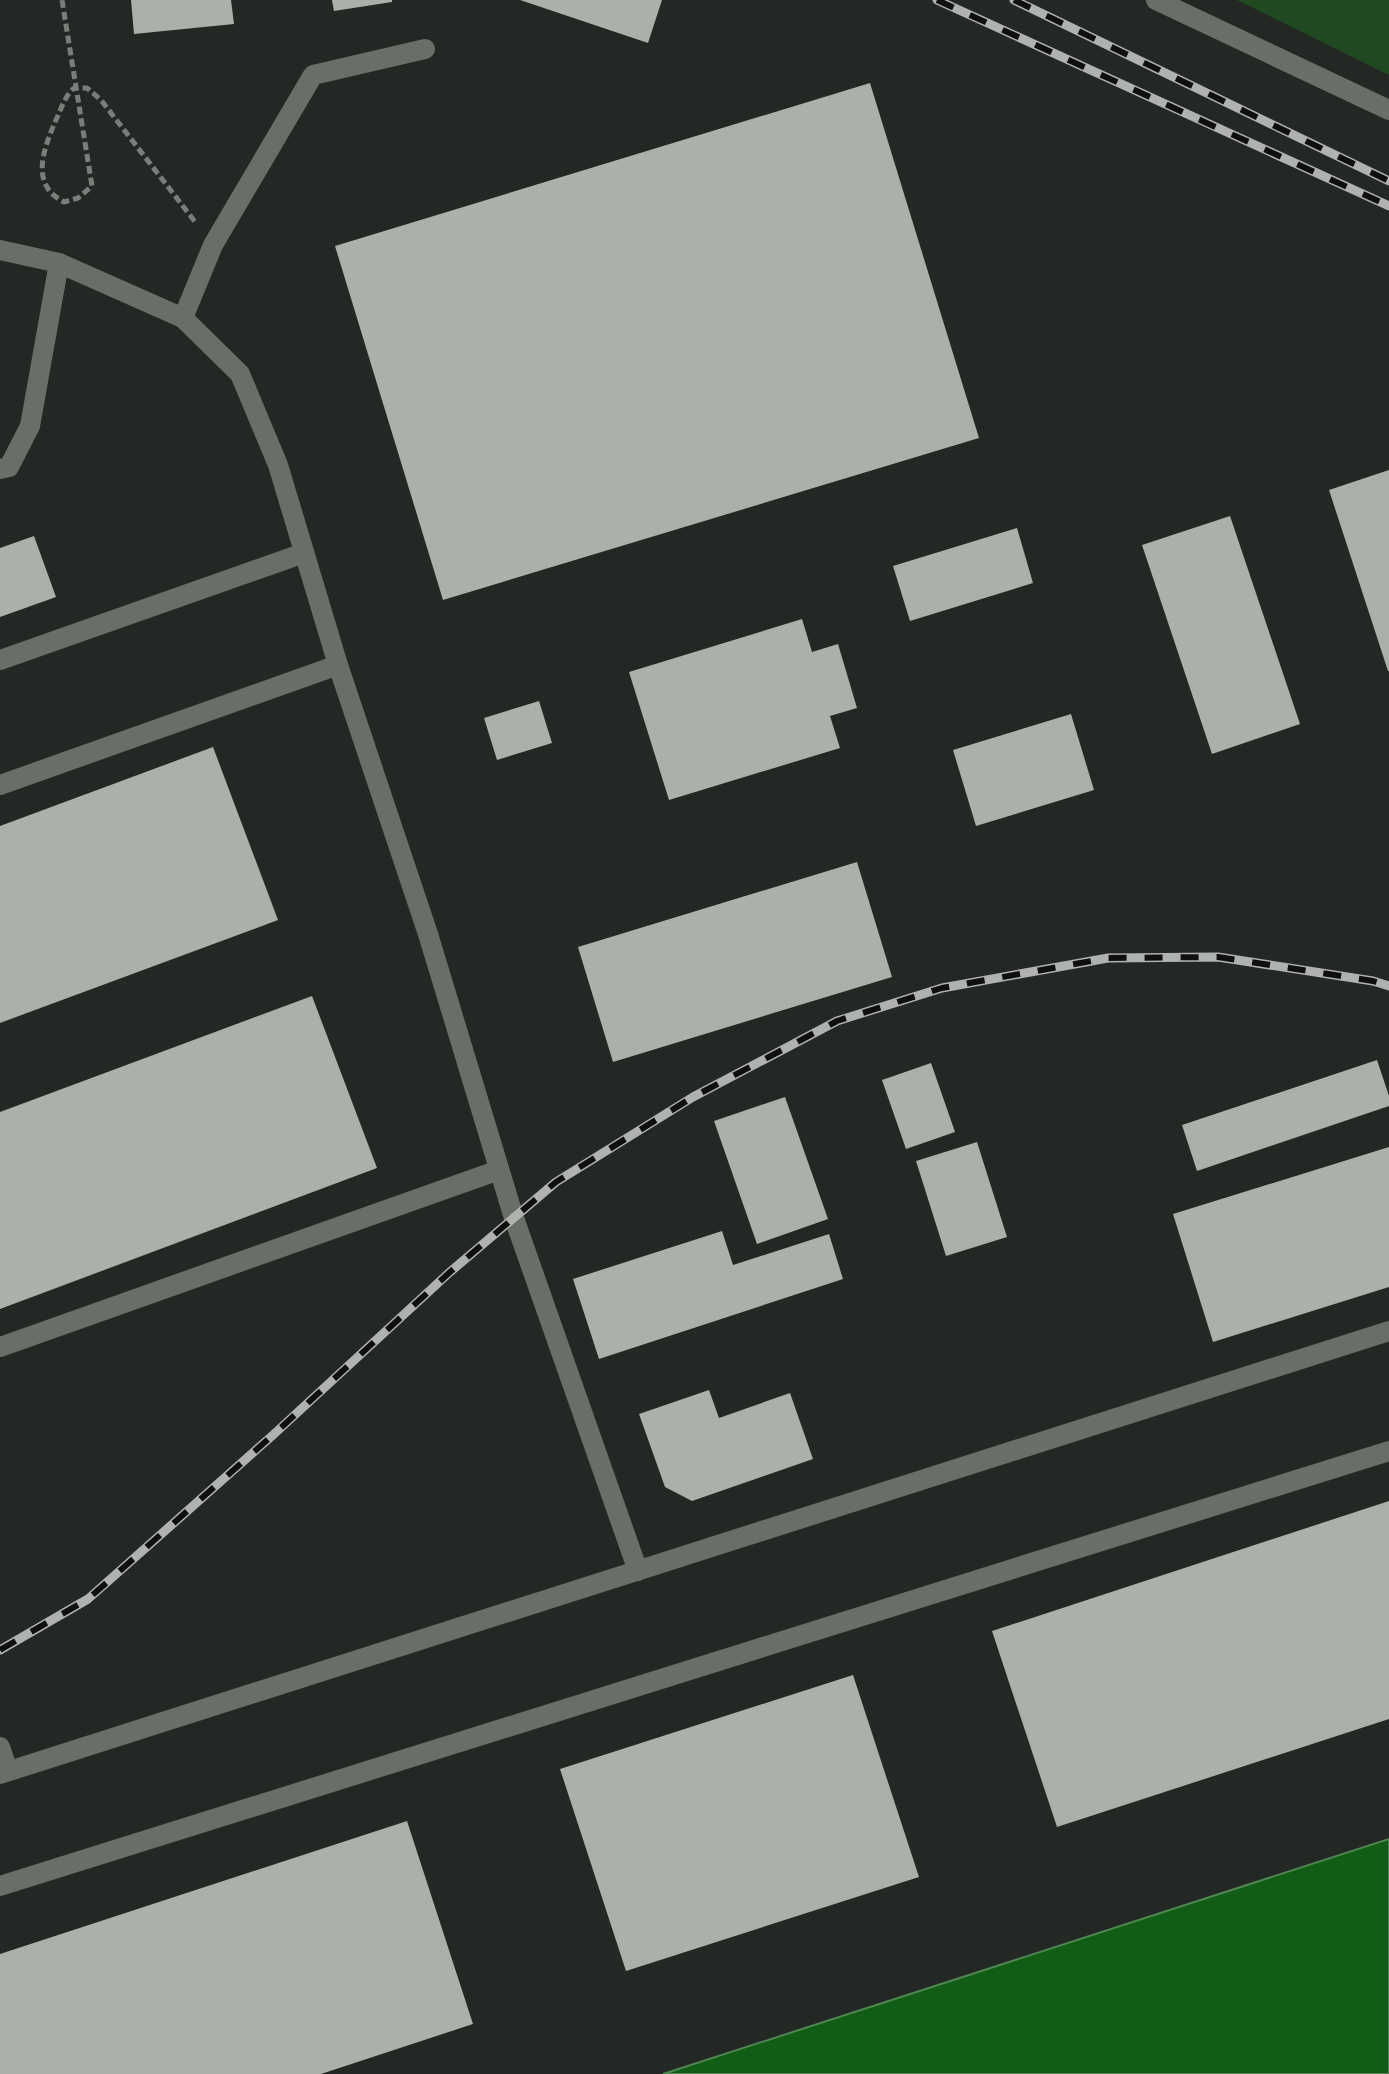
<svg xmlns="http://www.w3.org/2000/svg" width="1389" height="2074" font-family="Lato,sans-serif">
<rect width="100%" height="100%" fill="#242824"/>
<path fill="#214921" d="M1237,0h152v75z"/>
<path fill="#115d15" stroke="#508653" stroke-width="2" d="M1389,1839v235h-726z"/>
<path fill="#abb0aa" d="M131,0h100l3,24 -100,10z
M332,0h60v2l-58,9z
M520,0h142l-14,43z
M870,83l109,355 -536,162 -108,-354z
M1389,470v201h-1l-59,-181z
M1230,516l70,208 -88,30 -70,-209z
M1017,528l16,55 -123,38 -17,-55z
M34,536l22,61 -56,20v-69z
M802,619l10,33 26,-8 19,64 -27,8 10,32 -171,52 -40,-128z
M539,701l13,42 -55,17 -13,-42z
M1071,714l23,76 -118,36 -23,-76z
M213,747l65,173 -278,103v-197z
M857,862l35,115 -279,85 -35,-115z
M312,996l65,172 -377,141v-197z
M1377,1060l12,36v10l-192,65 -15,-46z
M931,1063l24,69 -49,17 -24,-69z
M785,1097l43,122 -71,25 -43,-123z
M977,1142l30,95 -61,19 -30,-95z
M1389,1147v140l-176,55 -40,-128z
M722,1231l11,34 96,-31 14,45 -244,80 -26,-80z
M709,1390l10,28 71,-25 23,66 -121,42 -27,-14 -26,-73z
M1389,1501v218l-332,108 -65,-196z
M853,1675l66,202 -293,94 -66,-202z
M407,1821l66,203 -152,50h-321v-120z"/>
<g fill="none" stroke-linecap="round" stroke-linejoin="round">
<path stroke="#7a7e7a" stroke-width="5" stroke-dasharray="8 4" stroke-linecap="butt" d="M62,0l30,186 -14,12 -14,4c-34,-17 -21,-51 -9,-80 6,-12 9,-25 19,-34h13l14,12 95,123"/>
<path stroke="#696e69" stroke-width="20" d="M1156,0l233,110
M0,250l59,13 124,55 57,56 38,91 60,200 90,269 86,284 124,353
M183,318l30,-73 100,-170 112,-26
M0,469l9,-2 21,-41 29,-163
M0,660l304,-107
M0,785l338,-120
M0,1347l499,-177
M0,1747l8,24
M0,1774l1389,-443
M0,1886l1389,-435"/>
<g stroke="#afb2af" stroke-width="9">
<path id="rail" d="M937,0l452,206
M1014,0l375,181
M0,1650l88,-51 185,-164 177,-163 106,-90 137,-85 144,-76 105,-33 166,-30 110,-1 155,24 16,5"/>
</g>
<use href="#rail" stroke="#0f100e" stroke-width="6" stroke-dasharray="18" stroke-linecap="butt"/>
</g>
</svg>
